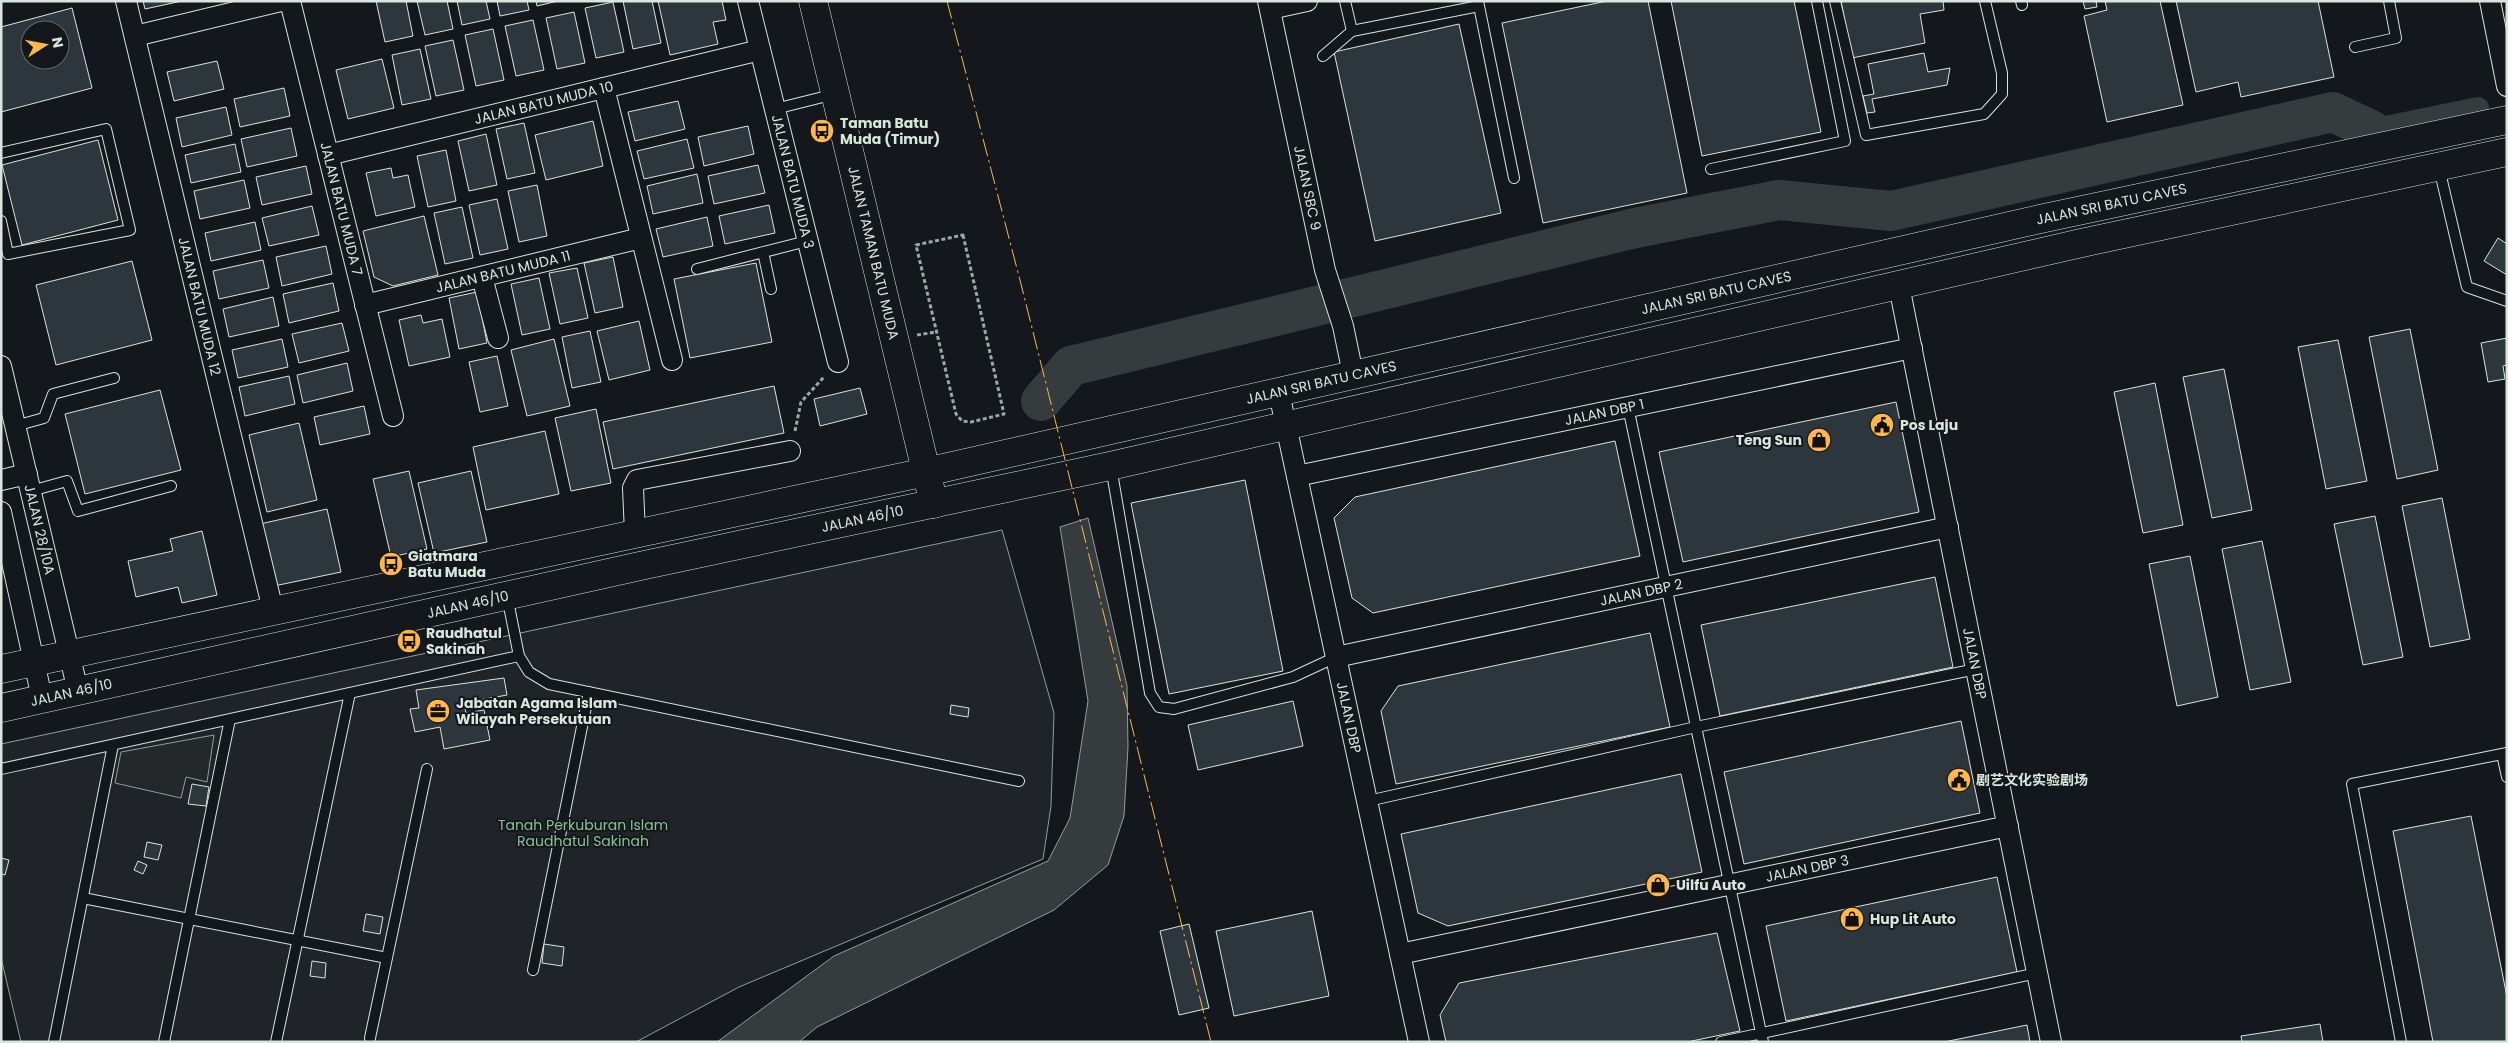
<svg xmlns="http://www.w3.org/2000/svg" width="2508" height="1043" font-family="Poppins,'Noto Sans SC',sans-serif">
<rect width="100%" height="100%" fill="#14181c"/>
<path fill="#202428" stroke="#939e99" d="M1002,530l52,183 -3,93 -8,53 -304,128 -103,55h-615l-20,-84v-214z"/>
<path fill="#24282b" stroke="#939e99" d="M214,735l-7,47 -21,-5 -5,21 -66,-15 6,-31z"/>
<path fill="#363b3e" stroke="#939e99" d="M1088,518l39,168 1,61 -4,69 -16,49 -54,45 -237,117 -18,15h-82l117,-86 214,-95 22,-43 18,-117 -28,-174z"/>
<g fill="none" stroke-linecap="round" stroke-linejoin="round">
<path stroke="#363b3e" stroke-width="22" d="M2371,130l107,-22"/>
<path stroke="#363b3e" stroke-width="40" d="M1041,401l30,-35 564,-138 144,-28 112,11 442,-99 38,18"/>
</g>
<path fill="#2c363c" stroke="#d8e6dc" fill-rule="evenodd" d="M143,1h39l-37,8z
M376,1h30l7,35 -28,6z
M417,1h30l6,28 -28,6z
M457,1h29l4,18 -28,6z
M497,1h30l2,9 -29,6z
M536,1h22l-21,5z
M623,1h29l9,42 -28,6z
M658,1h64l4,19 -13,2 5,22 -48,11z
M1607,1h41l39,192 -144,30 -41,-200z
M1671,1h123l27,131 -119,24z
M1841,1h102l1,9 -24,4 5,29 -73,15z
M2083,1h13l1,6 -12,2z
M2105,1h55l23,104 -76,17 -23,-106 23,-6z
M2176,1h142l16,76 -93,20 -3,-15 -42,10z
M613,2l11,50 -28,6 -11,-50z
M72,8l20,80 -91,24v-85zM30,30h30v30h-30z
M574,12l11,51 -28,6 -11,-51z
M533,20l11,50 -28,6 -11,-50z
M1459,24l42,189 -126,28 -41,-189z
M493,29l11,51 -28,6 -11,-51z
M453,40l11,50 -28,6 -11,-50z
M420,49l11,50 -29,6 -10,-50z
M1924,53l4,19 22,-4 -3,17 -75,14 3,13 -8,1 -4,-17 11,-2 -6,-30z
M382,59l12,49 -46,11 -12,-49z
M217,61l7,28 -50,12 -7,-29z
M284,88l6,28 -50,11 -6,-28z
M678,101l7,28 -50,12 -7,-29z
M226,107l6,28 -50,12 -6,-29z
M593,121l10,45 -57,14 -11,-45z
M524,123l11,50 -28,6 -11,-50z
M748,126l6,28 -50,12 -6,-29z
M291,128l6,28 -50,11 -6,-28z
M486,134l11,51 -28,6 -11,-50z
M687,139l7,29 -50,11 -7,-28z
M98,140l20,80 -96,25 -20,-80z
M235,144l6,28 -50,11 -6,-28z
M446,150l10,51 -28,6 -11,-51z
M758,165l7,28 -51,11 -6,-28z
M306,166l6,28 -50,11 -6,-28z
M391,168l2,10 15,-3 7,32 -39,9 -10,-43z
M697,174l6,29 -50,11 -6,-28z
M244,180l6,28 -50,11 -6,-28z
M537,185l10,51 -28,6 -11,-51z
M497,199l11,50 -28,6 -11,-50z
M769,205l6,28 -50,11 -6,-28z
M312,206l7,29 -50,11 -7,-28z
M462,207l11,51 -28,6 -11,-51z
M424,216l14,59 -45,11 -19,-9 -11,-46z
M707,217l6,29 -50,11 -7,-28z
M255,222l6,28 -50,11 -6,-28z
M2498,238l9,6v31l-23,-14z
M326,246l6,28 -50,12 -6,-29z
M613,257l10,50 -28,6 -11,-50z
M263,260l6,28 -50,11 -6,-28z
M132,261l20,79 -96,25 -20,-80z
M756,263l16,79 -82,16 -16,-79z
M577,268l11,50 -28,6 -11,-51z
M539,278l11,51 -28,6 -11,-51z
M333,283l6,28 -50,12 -6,-29z
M477,292l10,51 -28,6 -10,-51z
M273,297l6,29 -50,11 -6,-28z
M421,315l2,8 19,-4 8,38 -41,9 -10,-46z
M639,321l11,49 -41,10 -12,-49z
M342,323l7,28 -50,12 -7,-29z
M2410,329l28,141 -41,9 -28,-142z
M590,331l11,51 -29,6 -10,-51z
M2507,338v27l-4,1 2,13 -17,3 -7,-39z
M282,339l6,28 -50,11 -6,-28z
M554,339l16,67 -43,10 -16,-66z
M2338,340l29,141 -41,8 -28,-142z
M497,356l11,50 -28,6 -11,-50z
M347,363l6,28 -50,12 -6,-28z
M2224,369l28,141 -40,8 -29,-141z
M289,376l6,28 -50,12 -6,-29z
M2155,383l28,142 -40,8 -29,-141z
M774,386l10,47 -171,36 -10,-47z
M860,388l7,26 -47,12 -6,-27z
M160,390l21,80 -96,24 -20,-80z
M1896,402l23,110 -236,50 -24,-110z
M364,406l6,28 -50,11 -6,-28z
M596,409l15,74 -40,8 -16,-73z
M299,423l18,77 -50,12 -18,-77z
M545,431l14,63 -73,16 -13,-63z
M1615,441l25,115 -267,57 -21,-15 -18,-80 21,-21z
M409,471l18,78 -36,8 -18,-78z
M471,471l16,71 -53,11 -16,-70z
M1245,480l38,191 -114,23 -38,-191z
M2442,498l28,141 -40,8 -28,-141z
M327,509l14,63 -67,14 -14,-62z
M2375,516l28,141 -40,8 -29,-141z
M202,531l15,64 -35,8 -4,-16 -42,10 -8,-36 45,-10 -3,-12z
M2262,541l29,141 -41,8 -28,-141z
M2190,556l28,141 -41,9 -28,-142z
M1935,577l18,90 -233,49 -19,-91z
M1650,633l20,94 -274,57 -15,-73 17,-25z
M504,678l3,17 -43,8 2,10 18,-3 6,30 -46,9 -4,-22 -25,5 -5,-23 9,-1 -3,-18z
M1293,701l10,45 -105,24 -10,-45z
M951,705l18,3 -1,9 -18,-3z
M1961,721l19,92 -236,51 -20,-92z
M1681,774l21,98 -254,54 -30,-13 -17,-79z
M192,784l17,3 -3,19 -18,-2z
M2471,816l36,181v45h-74l-40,-211z
M147,842l15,3 -4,15 -14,-3z
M1,858l8,2 -4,15 -4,-1z
M138,861l9,4 -4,9 -9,-4z
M1997,877l20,95 -231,49 -20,-95z
M1312,911l17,85 -95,20 -18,-85z
M366,914l17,3 -3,17 -17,-3z
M1189,924l20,84 -30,7 -19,-84z
M1717,933l23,98 -53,11h-241l-6,-27 19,-32z
M544,944l20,3 -2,19 -20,-3z
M312,961l14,2 -1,15 -15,-2z
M2320,1024l3,18h-81l-1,-6z
M2027,1025l3,17h-86z"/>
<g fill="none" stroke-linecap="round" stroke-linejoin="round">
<g stroke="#d8e6dc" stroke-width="12">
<path id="lane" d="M1345,1l7,30
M1835,1l31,134 118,-21 18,-20v-21l-17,-72
M2021,1l1,4
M1479,6l35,172
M2355,47l41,-9 -7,-37
M1323,56l29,-25 127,-25 -1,-5
M775,109l60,-15
M1,153l105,-24 24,101 -122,24 -7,-33
M2439,168l28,119 40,14
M1711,169l134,-28 -28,-140
M763,252l8,37
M697,269l110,-28
M1628,407l135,635
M15,426l29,-8 9,-24 61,-16
M1111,467l39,226 9,14 15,2 119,-32 43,-20
M31,491l36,-10 11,30 93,-25
M507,596l12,60 10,16 20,12 470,97
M2502,754l5,23
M1,769l518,-113
M1368,801l328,-74 280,-58
M83,898l304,60
M533,970l56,-278
M370,1038l57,-269
M54,1042l59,-297
M164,1042l66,-323
M276,1042l74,-349
M1721,1042l316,-69
M2401,1042l-49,-258 155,-31"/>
</g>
<g stroke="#d8e6dc" stroke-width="22">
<g id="street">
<path id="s1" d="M126,1l147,609"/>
<path id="s2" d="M290,1l103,415"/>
<path id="s3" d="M748,1l90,361"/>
<path id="s4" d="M1268,1l57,269 18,56 10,48"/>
<path d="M2490,1l17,85"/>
<path d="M1270,9l37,-8"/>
<path d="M135,36l146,-35"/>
<path d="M604,88l68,272"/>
<path id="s5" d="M328,155l432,-105"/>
<path d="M482,277l16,61"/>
<path id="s6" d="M1899,286l152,756"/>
<path id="s7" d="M365,305l276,-67"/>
<path id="s8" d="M1,366l77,325"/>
<path id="s9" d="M1279,393l140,649"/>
<path id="s10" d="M1297,476l615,-128"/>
<path d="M1,480l26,-6"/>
<path d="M1,512l41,186"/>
<path d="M635,533l-2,-45 4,-8 153,-29"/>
<path id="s11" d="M1336,657l612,-130"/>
<path id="s12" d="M1400,954l608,-128"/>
</g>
</g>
<g stroke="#d8e6dc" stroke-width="29">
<g id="secondary">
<path id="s13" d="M813,1l121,503"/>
</g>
</g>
<g stroke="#d8e6dc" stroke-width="29">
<g id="primary">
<path id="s14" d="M1,669l925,-197 1114,-253 467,-99"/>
<path id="s15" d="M1,708l639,-142 470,-100 967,-222 430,-92"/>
</g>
</g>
<path stroke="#9da8a2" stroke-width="3" stroke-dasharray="4 2.5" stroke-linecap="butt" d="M963,235l41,179 -33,8 -9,-1 -6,-7 -40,-169z
M917,335l19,-3
M795,431l6,-29 23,-25"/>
<use href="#lane" stroke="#14181c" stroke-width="10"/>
<use href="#street" stroke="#14181c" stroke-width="20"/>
<use href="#secondary" stroke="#14181c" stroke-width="28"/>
<use href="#primary" stroke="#14181c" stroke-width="28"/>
<path stroke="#ffb74d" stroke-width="1" stroke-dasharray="18 4 2.5 4" stroke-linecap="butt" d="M947,1l74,283 190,758"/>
</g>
<defs>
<g id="bus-disc" transform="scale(1.25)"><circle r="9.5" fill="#ffb74d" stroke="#14181c"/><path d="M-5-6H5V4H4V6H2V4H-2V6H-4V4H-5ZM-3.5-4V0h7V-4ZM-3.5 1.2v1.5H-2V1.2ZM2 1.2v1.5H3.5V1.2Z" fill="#111"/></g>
<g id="civic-disc" transform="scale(1.25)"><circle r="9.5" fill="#ffb74d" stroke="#14181c"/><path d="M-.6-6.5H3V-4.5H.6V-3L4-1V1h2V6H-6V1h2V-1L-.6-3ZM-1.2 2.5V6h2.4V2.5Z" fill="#111"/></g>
<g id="shop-disc" transform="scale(1.25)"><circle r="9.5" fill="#ffb74d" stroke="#14181c"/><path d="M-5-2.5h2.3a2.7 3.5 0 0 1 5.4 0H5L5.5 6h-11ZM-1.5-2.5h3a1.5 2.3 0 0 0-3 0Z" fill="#111"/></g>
<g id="office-disc" transform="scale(1.25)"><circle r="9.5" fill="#ffb74d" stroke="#14181c"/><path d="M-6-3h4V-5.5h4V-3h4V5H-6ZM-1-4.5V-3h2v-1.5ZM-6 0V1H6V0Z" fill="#111"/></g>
</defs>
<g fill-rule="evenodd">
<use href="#bus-disc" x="822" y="131"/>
<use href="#civic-disc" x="1882" y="425"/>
<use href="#shop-disc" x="1819" y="440"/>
<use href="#bus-disc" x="391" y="564"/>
<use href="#bus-disc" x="409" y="641"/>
<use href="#office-disc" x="438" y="711"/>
<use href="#civic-disc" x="1959" y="780"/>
<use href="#shop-disc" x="1658" y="885"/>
<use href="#shop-disc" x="1852" y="919"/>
</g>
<g text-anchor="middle" stroke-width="4" stroke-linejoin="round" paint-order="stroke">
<g font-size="14" fill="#d8e6dc" stroke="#14181c">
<text dy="5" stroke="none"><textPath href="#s5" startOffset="222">JALAN BATU MUDA 10</textPath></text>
<text dy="5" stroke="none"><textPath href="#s3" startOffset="186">JALAN BATU MUDA 3</textPath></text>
<text dy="5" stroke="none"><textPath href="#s4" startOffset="191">JALAN SBC 9</textPath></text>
<text dy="5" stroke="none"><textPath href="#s14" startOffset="2161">JALAN SRI BATU CAVES</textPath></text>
<text dy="5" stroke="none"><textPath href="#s2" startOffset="214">JALAN BATU MUDA 7</textPath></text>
<text dy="5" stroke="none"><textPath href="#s13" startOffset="259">JALAN TAMAN BATU MUDA</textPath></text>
<text dy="5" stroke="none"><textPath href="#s7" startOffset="142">JALAN BATU MUDA 11</textPath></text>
<text dy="5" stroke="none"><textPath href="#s14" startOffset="1756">JALAN SRI BATU CAVES</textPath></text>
<text dy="5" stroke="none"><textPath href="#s1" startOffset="314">JALAN BATU MUDA 12</textPath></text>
<text dy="5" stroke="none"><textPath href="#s14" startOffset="1351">JALAN SRI BATU CAVES</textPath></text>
<text dy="5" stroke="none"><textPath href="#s10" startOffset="314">JALAN DBP 1</textPath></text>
<text dy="5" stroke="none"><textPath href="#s15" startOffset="882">JALAN 46/10</textPath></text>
<text dy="5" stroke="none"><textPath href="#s8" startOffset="168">JALAN 28/10A</textPath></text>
<text dy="5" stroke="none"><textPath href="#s11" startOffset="312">JALAN DBP 2</textPath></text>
<text dy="5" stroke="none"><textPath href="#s15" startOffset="478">JALAN 46/10</textPath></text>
<text dy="5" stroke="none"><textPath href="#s6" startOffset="385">JALAN DBP</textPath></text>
<text dy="5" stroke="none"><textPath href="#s15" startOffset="72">JALAN 46/10</textPath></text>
<text dy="5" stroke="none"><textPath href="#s9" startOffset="332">JALAN DBP</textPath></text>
<text dy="5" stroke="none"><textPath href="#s12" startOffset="416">JALAN DBP 3</textPath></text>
</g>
<g font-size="14" font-weight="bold" fill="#d8e6dc" stroke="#14181c" text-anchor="start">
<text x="840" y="128">Taman Batu<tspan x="840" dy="16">Muda (Timur)</tspan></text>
<text x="1900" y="430">Pos Laju</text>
<text x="1802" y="445" text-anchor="end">Teng Sun</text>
<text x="408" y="561">Giatmara<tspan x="408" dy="16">Batu Muda</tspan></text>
<text x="426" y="638">Raudhatul<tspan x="426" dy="16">Sakinah</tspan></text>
<text x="456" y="708">Jabatan Agama Islam<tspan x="456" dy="16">Wilayah Persekutuan</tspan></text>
<text x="1976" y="785">剧艺文化实验剧场</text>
<text x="1676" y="890">Uilfu Auto</text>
<text x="1870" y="924">Hup Lit Auto</text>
</g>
<g font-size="14" fill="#8ac095" stroke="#14181c">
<text x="583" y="830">Tanah Perkuburan Islam<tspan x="583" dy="16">Raudhatul Sakinah</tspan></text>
</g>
</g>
<rect width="2508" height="1043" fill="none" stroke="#d8e6dc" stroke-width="5"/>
<g transform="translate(45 45) rotate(79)"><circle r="24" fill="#14181c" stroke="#626a69"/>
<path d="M0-4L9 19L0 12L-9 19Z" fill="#ffb74d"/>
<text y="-8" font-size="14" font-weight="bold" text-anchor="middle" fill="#d8e6dc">N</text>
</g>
</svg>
